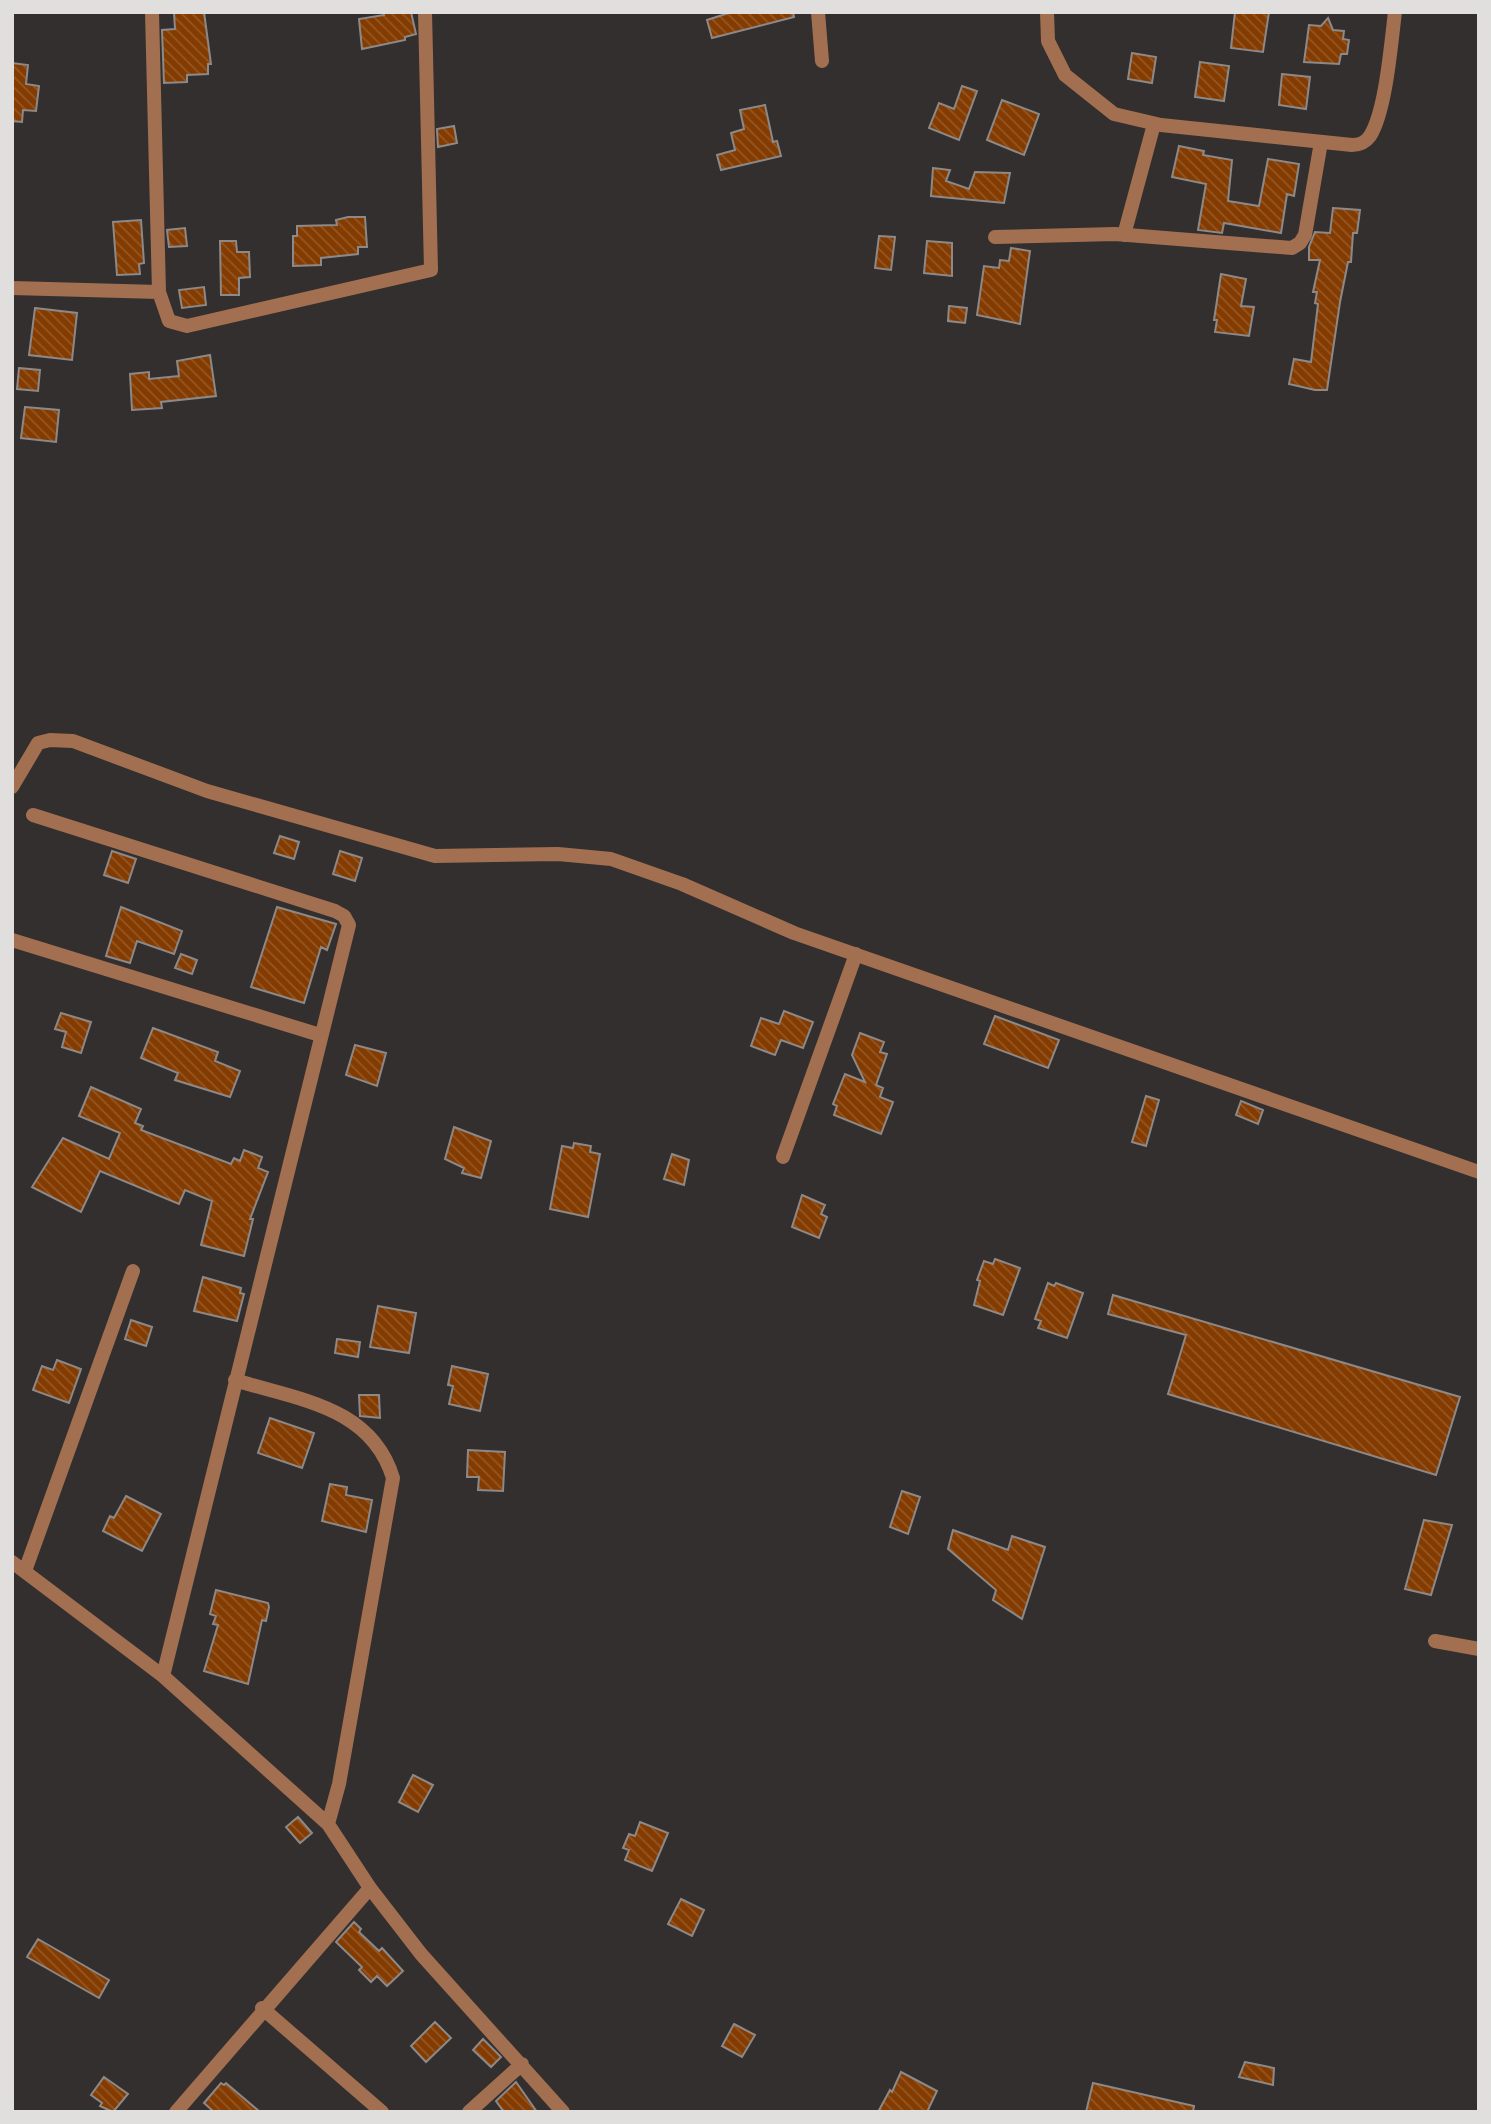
<svg xmlns="http://www.w3.org/2000/svg" width="1491" height="2124" font-family="'PT Serif',serif">
<defs>
<pattern id="building-back-hatch" width="6" height="6" patternUnits="userSpaceOnUse" patternTransform="scale(1.75)"><rect width="6" height="6" fill="#833b00"/><path d="M-1 5l2 2M0 0l6 6M5-1l2 2" fill="none" stroke="#945725"/></pattern>
</defs>
<rect width="100%" height="100%" fill="#322f2e"/>
<path fill="url(#building-back-hatch)" stroke="#8c8988" stroke-width="2" d="M174,12h30l7,52h-3v10l-21,1v7l-23,1 -2,-53 13,-1z
M383,12h28l5,22 -11,3v3l-43,9 -3,-30 25,-4z
M732,12h61l1,5 -82,21 -5,-18z
M1235,12h34l-6,40 -32,-4z
M1328,18l5,12 11,1 -1,8 6,1 -2,14h-6l-2,10 -35,-2 5,-37 12,1z
M1132,53l24,4 -4,26 -24,-4z
M1200,62l29,4 -5,35 -29,-4z
M12,63l16,2 -2,19 13,2 -3,25 -13,-1 -1,12 -10,-1z
M1282,74l28,3 -4,32 -27,-4z
M962,86l15,5 -18,49 -30,-12 10,-25 15,6z
M1002,100l37,14 -15,41 -37,-15z
M765,105l8,37 4,-1 4,15 -60,14 -4,-15 18,-5 -4,-17 13,-4 -4,-19z
M454,126l3,17 -19,4 -1,-18z
M1179,146l25,5 -1,4 29,5 -4,41 31,5 9,-47 31,5 -5,32 -7,-2 -6,39 -57,-10 -2,10 -24,-3 8,-46 -34,-7z
M933,168l17,2 -4,11 23,8 6,-17 35,1 -6,30 -73,-7z
M1333,208l27,2 -3,23h-4l-2,29h-3l-8,40 -13,88h-12l-26,-6 5,-25 17,3 7,-58 -3,-1 2,-11h-4l7,-32h-11v-13l6,-15 15,1z
M348,217h17l2,30h-9v7l-37,4v7l-28,1v-30h4v-10l40,-1 -1,-5z
M141,220l3,43 -5,1 1,10 -23,1 -4,-53z
M185,228l2,18 -18,1 -2,-17z
M879,236l16,1 -4,33 -16,-2z
M220,241h16l1,11h12l1,25 -11,1v17h-18z
M927,241l25,2v33l-28,-3z
M1011,248l19,3 -10,73 -43,-9 7,-49 15,2 1,-8 9,1z
M1221,274l25,5 -5,27 13,1 -5,29 -34,-4 2,-12h-3z
M204,287l2,18 -24,3 -3,-18z
M949,306l18,2 -2,15 -17,-2z
M35,308l42,5 -5,47 -43,-5z
M210,355l6,41 -55,6 1,6 -30,2 -2,-36 19,-2v7l30,-3 -2,-15z
M19,368l21,2 -2,21 -21,-2z
M25,407l34,3 -3,32 -35,-4z
M280,836l19,6 -5,17 -20,-6z
M112,851l24,8 -8,24 -24,-8z
M340,851l22,7 -7,23 -22,-7z
M121,907l61,24 -8,23 -37,-13 -7,22 -24,-7z
M277,907l59,17 -9,26 -6,-3 -17,56 -53,-16z
M181,954l16,6 -5,14 -17,-6z
M784,1011l29,11 -10,26 -22,-8 -6,15 -24,-9 10,-28 18,6z
M61,1013l30,9 -10,31 -19,-6 4,-15 -11,-3z
M995,1016l64,24 -11,28 -64,-24z
M153,1028l65,24 -3,9 25,10 -10,26 -55,-17 3,-7 -37,-15z
M860,1033l24,9 -4,10 7,2 -11,31 7,3 -3,9 13,5 -12,32 -47,-19 3,-9 -4,-2 12,-30 20,8 -13,-27z
M355,1045l31,8 -9,33 -31,-11z
M91,1087l50,22 -6,14 8,3 -2,4 90,34 3,-6 6,3 4,-11 18,7 -4,11 10,4 -18,47h3l-9,37 -43,-11 11,-44 -27,-11 -6,14 -79,-33 -19,41 -49,-25 31,-49 46,21 11,-26 -41,-17z
M1146,1096l13,4 -13,46 -14,-4z
M1241,1101l22,9 -5,14 -22,-9z
M454,1127l37,14 -10,37 -19,-5 2,-5 -19,-9z
M574,1143l17,3 -1,6 10,2 -12,63 -38,-8 12,-63 11,2z
M672,1154l17,6 -5,25 -20,-6z
M802,1195l23,10 -4,9 6,3 -8,21 -27,-11z
M995,1259l25,9 -17,47 -29,-10 6,-24 -3,-1 7,-19 9,3z
M203,1277l38,11 -1,5 4,1 -7,27 -43,-10z
M1048,1283l6,3 2,-3 27,10 -16,45 -29,-10 3,-7 -6,-2z
M1113,1295l347,102 -24,78 -268,-81 18,-59 -78,-21z
M378,1306l38,7 -7,40 -39,-6z
M131,1320l21,7 -6,19 -21,-7z
M337,1339l23,3 -2,15 -23,-4z
M57,1360l24,9 -12,34 -36,-13 9,-24 11,4z
M452,1366l36,8 -8,37 -31,-7 4,-18 -5,-1z
M359,1395h20l1,23 -20,-2z
M270,1418l44,15 -12,35 -44,-15z
M468,1450l37,2 -2,39 -25,-1 1,-13h-12z
M330,1484l17,3 -1,8 26,5 -6,32 -44,-11z
M902,1491l18,6 -12,37 -18,-7z
M126,1496l35,18 -19,37 -39,-20 7,-15 4,2z
M1424,1520l28,5 -21,70 -26,-6z
M953,1530l55,20 4,-14 33,11 -23,72 -29,-19 3,-10 -48,-41z
M216,1590l52,13 1,4 -3,14 -4,-1 -14,64 -44,-13 14,-46 -5,-1 3,-8 -6,-2z
M413,1775l20,10 -15,27 -19,-10z
M298,1817l14,16 -12,10 -14,-16z
M640,1822l28,11 -16,38 -27,-11 4,-10 -6,-2 6,-14 6,2z
M681,1899l23,11 -12,26 -24,-12z
M354,1922l7,7 -2,3 20,19 3,-3 21,23 -16,15 -10,-10 -6,6 -12,-12 3,-3 -26,-25z
M38,1939l71,41 -10,18 -72,-41z
M435,2022l16,16 -25,24 -15,-16z
M734,2024l21,11 -13,22 -20,-11z
M483,2039l18,18 -10,10 -18,-17z
M1245,2062l29,6 -1,17 -34,-8z
M901,2072l36,19 -10,21h-49l12,-22 2,2z
M104,2077l24,17 -15,18 -13,-6 2,-3 -11,-8z
M516,2082l21,30h-33l-8,-11z
M221,2083l3,2 2,-2 34,29h-46l-10,-9z
M1093,2083l101,23 -1,6h-107z"/>
<g fill="none" stroke-linecap="round" stroke-linejoin="round">
<path stroke="#a36f51" stroke-width="14" d="M152,12l7,280 10,29 18,5 244,-56 -6,-258
M818,12l4,49
M1047,12l1,29 17,34 49,39 47,11 191,20c8,0 13,-2 18,-9 16,-25 21,-93 25,-124
M1124,235l30,-111
M995,237l120,-3 177,14 8,-5 5,-8 16,-93
M12,288l147,4
M12,787l26,-44 12,-3 23,1 134,50 228,65 123,-2 53,5 71,25 112,49 685,239
M33,815l302,96 9,5 5,9 -186,751
M12,940l308,95
M783,1157l73,-203
M235,1380c63,20 136,26 158,98l-54,306 -11,40
M12,1562l151,114 165,148 42,64 51,66 142,158
M25,1571l108,-300
M1435,1641l44,8
M262,2008l120,104
M176,2112l194,-224
M469,2112l53,-48"/>
</g>
<rect width="1491" height="2124" fill="none" stroke="#e1dfde" stroke-width="28"/>
</svg>
